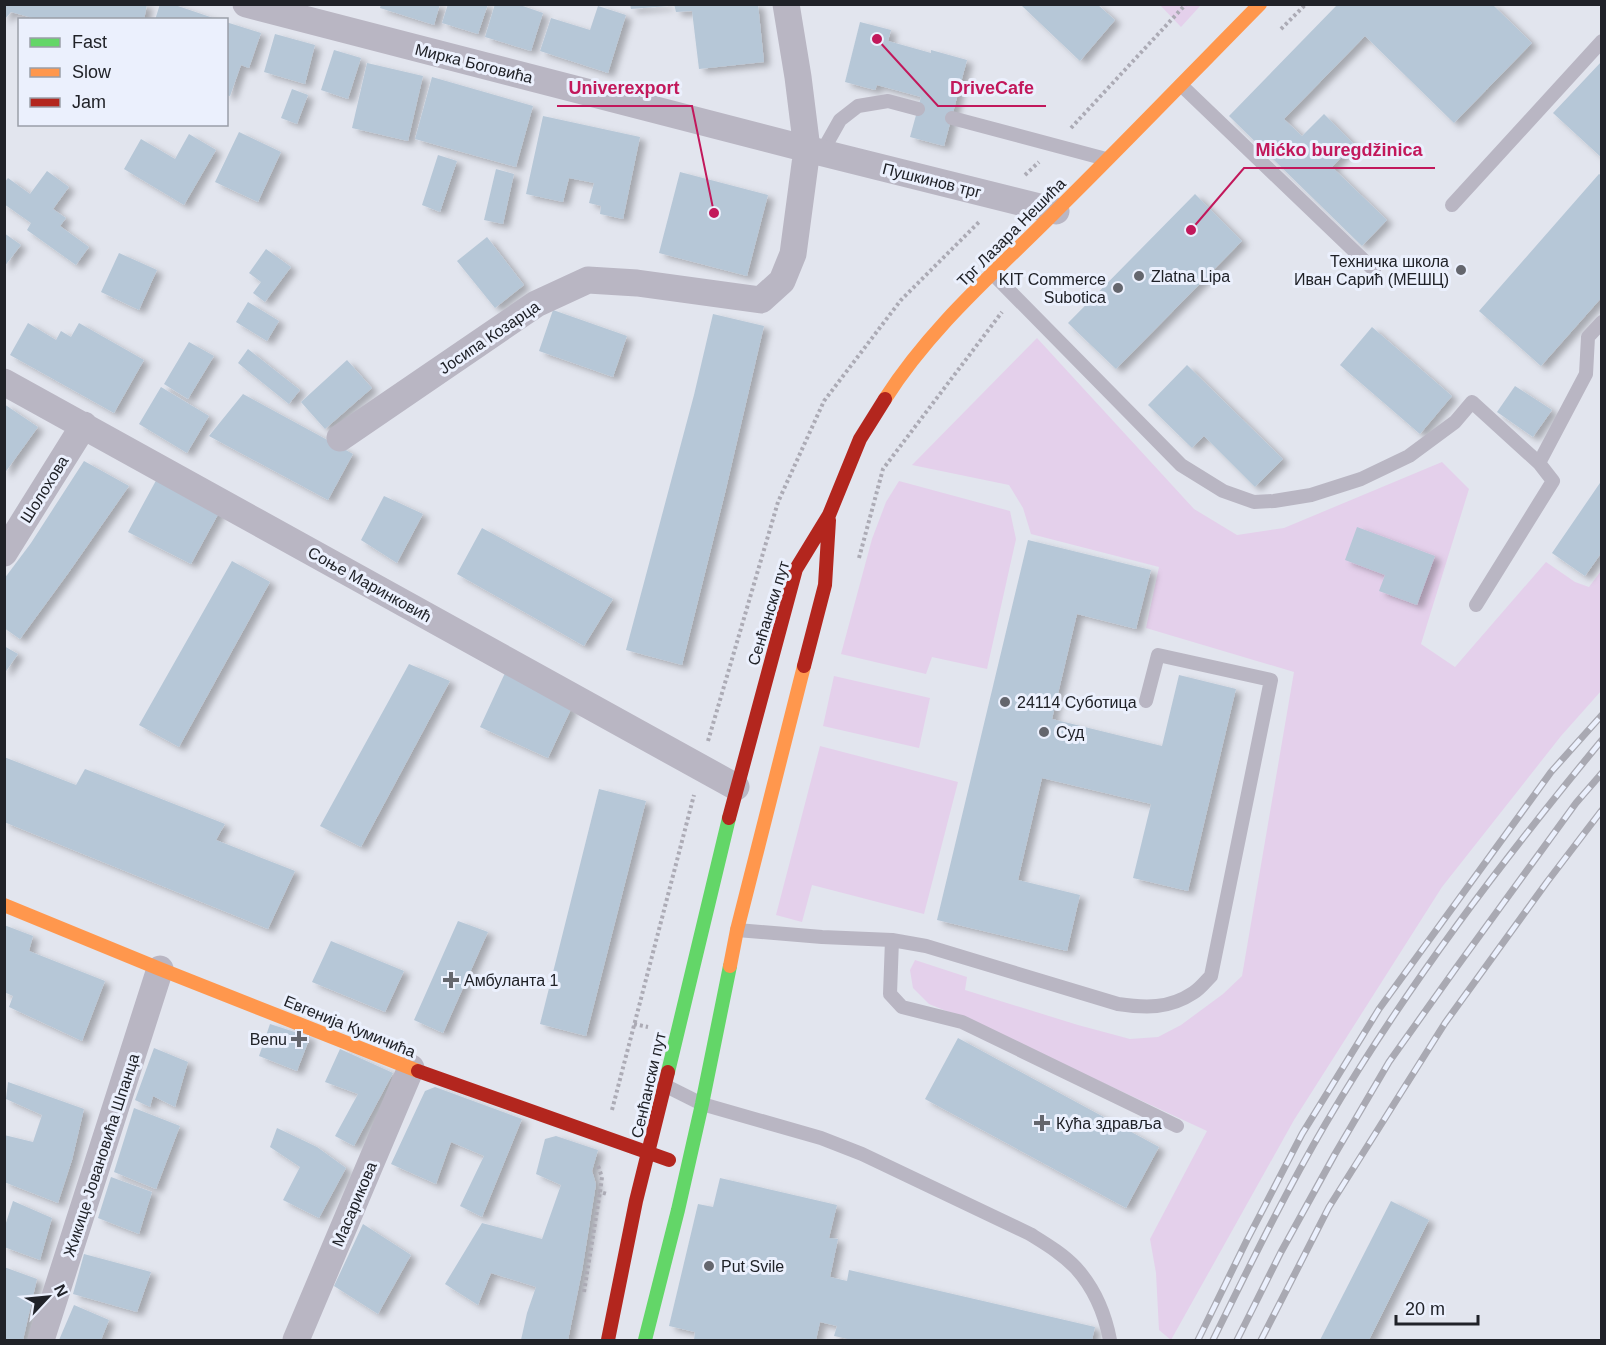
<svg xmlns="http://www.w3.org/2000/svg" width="1606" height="1345" font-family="Arial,sans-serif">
<defs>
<filter id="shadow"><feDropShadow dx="6" dy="4" stdDeviation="3" flood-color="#0004"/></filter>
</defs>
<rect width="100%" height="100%" fill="#e2e5ee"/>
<path fill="#e4d0eb" d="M1160,5h41l-20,22z
M1037,338l157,171 43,26 47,-7 158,-66 27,27 -48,155 34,23 91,-105 29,20 14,5 12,-16v120l-40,45 -119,151 -148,233 -123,220 -12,-10 -3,-57 -6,-34 57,-108 -246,-114 -32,-13 -16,-16 -3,-18 5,-10 52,17 -2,13 113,35 52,14 28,-2 23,-12 42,-31 19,-18 52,-304 -148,-44 13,-61 -128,-33 -8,-26 -14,-23 -97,-20z
M899,481l111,30 6,28 -29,130 -55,-12 -6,17 -85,-20 31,-115 14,-37z
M834,676l96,22 -11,50 -96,-22z
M820,746l138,36 -34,132 -112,-29 -10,37 -26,-7z"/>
<path fill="#b6c7d7" filter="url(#shadow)" d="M4,4h143l-3,16h-104l-29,-8 -7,8z
M160,4h12l47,16h-64z
M381,4h59l-6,21 -54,-17z
M448,4h40l-10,30 -36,-11z
M495,4h22l26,9 -12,38 -46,-14z
M630,4h38v2l-37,3z
M674,4h84l6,58 -65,7 -7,-58 -16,1z
M1021,5h77l17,15 -35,41z
M1337,5h156l39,38 -78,80 -89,-87 -81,83 18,17 22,-22 30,30 -22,23 55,53 -25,26 -133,-130z
M598,6l28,9 -18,58 -68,-22 11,-33 39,12z
M226,22l35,11 -12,35 -8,-3 -11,31 -4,-1z
M860,22l31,8 -3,11 43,12v-3l36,10 -23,86 -34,-9 11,-40 -44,-12 -2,5 -30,-8z
M275,34l40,11 -10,39 -41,-12z
M334,50l27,8 -13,41 -27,-9z
M1602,61v97l-49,-45z
M367,63l56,13 -15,65 -56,-13z
M432,77l101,29 -17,61 -101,-28z
M292,89l16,6 -11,29 -16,-6z
M543,116l97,21 -17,82 -23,-5 1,-8 -12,-3 5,-20 -25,-5 -6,24 -37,-8z
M239,132l42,20 -23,50 -43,-20z
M189,134l27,16 -32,55 -60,-36 17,-30 34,20z
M438,155l19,6 -17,51 -18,-7z
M496,169l18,5 -11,50 -19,-4z
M47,171l22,16 -16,22 13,9 -6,8 29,21 -13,18 -49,-35 4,-7 -27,-19v-21l4,-5 22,16z
M680,172l88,23 -21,81 -88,-23z
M1599,174l3,2v121l-61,69 -62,-55z
M1195,194l47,47 -126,128 -48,-46z
M4,233l17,12 -17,22z
M487,237l37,48 -29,23 -38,-47z
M266,249l25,18 -26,35 -12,-9 8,-11 -12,-9z
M119,253l38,17 -18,40 -38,-18z
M248,302l31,19 -12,20 -31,-19z
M553,310l74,26 -14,41 -74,-26z
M713,314l51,12 -39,167 -43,172 -56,-15 68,-255z
M28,323l28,17 5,-9 10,6 8,-14 65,37 -30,53 -104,-58z
M1372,327l80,69 -32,38 -80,-69z
M189,342l25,14 -26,43 -24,-15z
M248,349l52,41 -11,14 -51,-41z
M347,360l25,28 -47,41 -24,-27z
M1187,365l96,94 -28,28 -51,-51 -12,12 -44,-43z
M1515,386l37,24 -19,27 -36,-25z
M161,387l48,29 -22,37 -48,-29z
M243,394l110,60 -25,46 -119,-64z
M4,404l34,23 -34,47z
M84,461l45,25 -60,86 -49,67 -16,-11v-49l27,-36z
M159,475l62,34 -30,55 -63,-32z
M1602,480v72l-17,24 -33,-23z
M384,496l39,18 -26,49 -36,-23z
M1357,527l78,29 -18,49 -38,-14 6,-16 -40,-15z
M482,528l131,71 -29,47 -127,-72z
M1028,540l123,30 -15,59 -59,-15 -25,105 110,27 17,-71 57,14 -48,202 -55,-13 18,-74 -109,-26 -24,102 62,15 -13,56 -130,-31z
M232,561l38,21 -91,165 -40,-22z
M4,646l14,8 -14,20z
M409,664l41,17 -89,166 -41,-21z
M505,673l67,34 -24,51 -68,-31z
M4,757l72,28 9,-16 140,55 -9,16 79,31 -27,58 -264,-107z
M599,789l47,12 -60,235 -46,-12z
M458,921l30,11 -45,101 -29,-13z
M4,925l29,11 -4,15 76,30 -23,60 -73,-34 4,-11 -9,-4z
M331,941l73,30 -19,41 -73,-30z
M270,1024l40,13 -13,34 -38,-15z
M958,1038l201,109 -33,61 -201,-109z
M154,1048l34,14 -13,45 -22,-11 -3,11 -15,-7z
M340,1049l53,24 -39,73 -19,-10 23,-42 -33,-12z
M8,1082l76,27 -12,51 -14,43 -54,-21v-47l29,7 9,-27 -36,-16z
M435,1087l87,32 -40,98 -22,-11 24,-50 -33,-14 -15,42 -45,-20 34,-73z
M134,1108l46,18 -24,63 -42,-17z
M277,1128l40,19 29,21 -27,50 -36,-18 17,-33 -30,-20z
M556,1136l42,14 -6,21 4,13 -14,87 -14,69h-47l6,-27 9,-26 -45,-14 -13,32 -33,-21 37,-61 60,16 19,-54 -25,-11 9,-35z
M111,1177l41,15 -13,42 -41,-16z
M720,1178l117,27 -8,33 9,1 -8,38 17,4 2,-11 246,57 -3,13h-239l-19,-4 3,-10 -17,-4 -4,18h-122l1,-8 -26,-6 29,-122 15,3z
M13,1201l39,17 -12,42 -36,-13v-18z
M1391,1201l38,19 -60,120h-49z
M363,1224l48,31 -33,59 -44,-28z
M84,1254l67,18 -14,40 -64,-18z
M4,1267l33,12 -14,61h-19z
M74,1305l35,15 -8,20h-42z"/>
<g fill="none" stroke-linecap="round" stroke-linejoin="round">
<path stroke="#acabb5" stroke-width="4" stroke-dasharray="3 3" stroke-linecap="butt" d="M1281,29l25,-25
M1071,128l115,-124
M1025,175l14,-13
M859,558l24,-89 119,-157
M708,741l70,-239 46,-101 77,-101 79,-79
M634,1024l14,3
M612,1110l82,-315
M598,1166l4,11 -2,15 7,2
M584,1292l16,-100"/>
<path stroke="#b9b6c3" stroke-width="14" d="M1181,85l193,185
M952,118l154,41
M822,152l18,-32 18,-14 30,-5 30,8
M1452,205l150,-164
M993,274l188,191 42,26 31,11 20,-1 37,-6 50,-16 48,-23 46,-34 17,-20 67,61
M1476,605l77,-124 -14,-18 47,-89 2,-37 14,-15
M737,930l85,7 70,3 34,6 192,58c27,4 51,5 75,-11 7,-4 12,-11 18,-17l60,-296 -113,-25 -12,46
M892,940l-2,54 12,13 60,15 215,104
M664,1085l38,19 119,34 41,16 168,80c16,10 33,20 46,34 18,20 29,46 34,72"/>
<path stroke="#b9b6c3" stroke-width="27" d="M246,4l561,145 249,62
M4,382l732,405
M340,438l196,-134 52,-24 49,3 124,17 21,-19 11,-27 14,-105 -9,-72 -12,-73
M4,553l80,-128
M41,1340l119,-371
M296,1340l115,-272"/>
<path stroke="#63d668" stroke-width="14" d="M668,1072l61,-254
M645,1340l33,-130 24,-106 28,-138"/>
<path stroke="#ff974d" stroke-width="14" d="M885,399c45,-71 109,-126 168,-185 70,-69 138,-140 207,-210
M4,905l156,64 258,102
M730,966l7,-36 67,-264"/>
<path stroke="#b3261e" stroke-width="14" d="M804,666l21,-81 4,-65
M729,818l67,-249 33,-54 31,-76 25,-40
M418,1071l251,89
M608,1340l28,-139 32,-129"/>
<g stroke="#a9a9b2" stroke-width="7">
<path id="rail" d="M1198,1340l49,-100 55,-106 77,-125 172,-237 51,-57
M1213,1340c36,-73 72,-147 113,-217 80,-136 176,-262 276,-383
M1237,1340l44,-88 54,-98 54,-92 67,-94 120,-165 26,-30
M1261,1340l68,-133 116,-184 102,-141 55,-72"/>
</g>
<use href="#rail" stroke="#ebf0fd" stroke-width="4.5" stroke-dasharray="14" stroke-linecap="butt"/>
</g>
<g fill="#64666d" stroke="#ebf0fd" stroke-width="2">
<circle cx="1461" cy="270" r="6"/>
<circle cx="1139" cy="276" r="6"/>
<circle cx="1118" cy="288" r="6"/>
<circle cx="1005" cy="702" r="6"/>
<circle cx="1044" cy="732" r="6"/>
<path d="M448 971h6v6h6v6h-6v6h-6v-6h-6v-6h6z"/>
<path d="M296 1030h6v6h6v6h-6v6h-6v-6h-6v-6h6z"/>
<path d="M1039 1114h6v6h6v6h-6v6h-6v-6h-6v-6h6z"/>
<circle cx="709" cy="1266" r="6"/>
</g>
<g text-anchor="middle" stroke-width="6" stroke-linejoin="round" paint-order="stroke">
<g font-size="16" fill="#202228" stroke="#ebf0fd">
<text transform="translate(474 63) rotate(14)" y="6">Мирка Боговића</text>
<text transform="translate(932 180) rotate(14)" y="6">Пушкинов трг</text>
<text transform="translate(1011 232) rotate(-45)" y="6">Трг Лазара Нешића</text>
<text transform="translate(489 337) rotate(-34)" y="6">Јосипа Козарца</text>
<text transform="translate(44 489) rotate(-58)" y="6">Шолохова</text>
<text transform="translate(370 584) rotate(29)" y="6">Соње Маринковић</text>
<text transform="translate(768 613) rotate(-73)" y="6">Сенћански пут</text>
<text transform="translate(350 1026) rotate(22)" y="6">Евгенија Кумичића</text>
<text transform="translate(648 1085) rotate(-77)" y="6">Сенћански пут</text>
<text transform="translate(101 1155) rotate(-72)" y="6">Жикице Јовановића Шпанца</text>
<text transform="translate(354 1204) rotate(-67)" y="6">Масарикова</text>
</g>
<g font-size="16" fill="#202228" stroke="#ebf0fd" text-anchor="start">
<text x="1449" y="267" text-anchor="end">Техничка школа<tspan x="1449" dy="18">Иван Сарић (МЕШЦ)</tspan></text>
<text x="1151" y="282">Zlatna Lipa</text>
<text x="1106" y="285" text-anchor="end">KIT Commerce<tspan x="1106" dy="18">Subotica</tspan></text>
<text x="1017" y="708">24114 Суботица</text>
<text x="1056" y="738">Суд</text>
<text x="464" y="986">Амбуланта 1</text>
<text x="287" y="1045" text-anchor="end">Benu</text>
<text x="1056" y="1129">Кућа здравља</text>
<text x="721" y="1272">Put Svile</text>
</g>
</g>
<path fill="none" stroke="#c2185b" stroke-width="2" d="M714 213L692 106H557M877 39L938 106H1046M1191 230L1244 168H1435"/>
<g fill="#c2185b" stroke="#ebf0fd" stroke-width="2">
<circle cx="714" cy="213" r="6"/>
<circle cx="877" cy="39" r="6"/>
<circle cx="1191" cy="230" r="6"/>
</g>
<g font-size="18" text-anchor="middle" font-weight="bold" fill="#c2185b" stroke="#ebf0fd" stroke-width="6" stroke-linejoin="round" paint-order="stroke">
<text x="624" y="94">Univerexport</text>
<text x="992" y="94">DriveCafe</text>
<text x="1339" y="156">Mićko buregdžinica</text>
</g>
<rect width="1606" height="1345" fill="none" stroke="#202228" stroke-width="12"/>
<rect x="18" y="18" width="210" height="108" fill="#ebf0fd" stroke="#9a9ea8" stroke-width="1.5"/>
<rect x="30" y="38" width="30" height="9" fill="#63d668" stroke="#9a9ea8" stroke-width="1.5"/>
<text x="72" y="48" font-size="18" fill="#202228">Fast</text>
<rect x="30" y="68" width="30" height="9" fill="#ff974d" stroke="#9a9ea8" stroke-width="1.5"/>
<text x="72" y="78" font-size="18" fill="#202228">Slow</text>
<rect x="30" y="98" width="30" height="9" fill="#b3261e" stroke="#9a9ea8" stroke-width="1.5"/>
<text x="72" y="108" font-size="18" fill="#202228">Jam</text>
<g transform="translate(48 1297) rotate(64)" stroke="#ebf0fd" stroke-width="4.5" paint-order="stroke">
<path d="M0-4.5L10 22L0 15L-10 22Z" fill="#202228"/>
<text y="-9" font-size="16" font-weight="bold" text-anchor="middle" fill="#202228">N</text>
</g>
<path d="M1396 1315v9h82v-9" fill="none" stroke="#202228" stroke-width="3"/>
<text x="1405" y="1315" font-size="18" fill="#202228" stroke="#ebf0fd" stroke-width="4.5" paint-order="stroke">20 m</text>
</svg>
